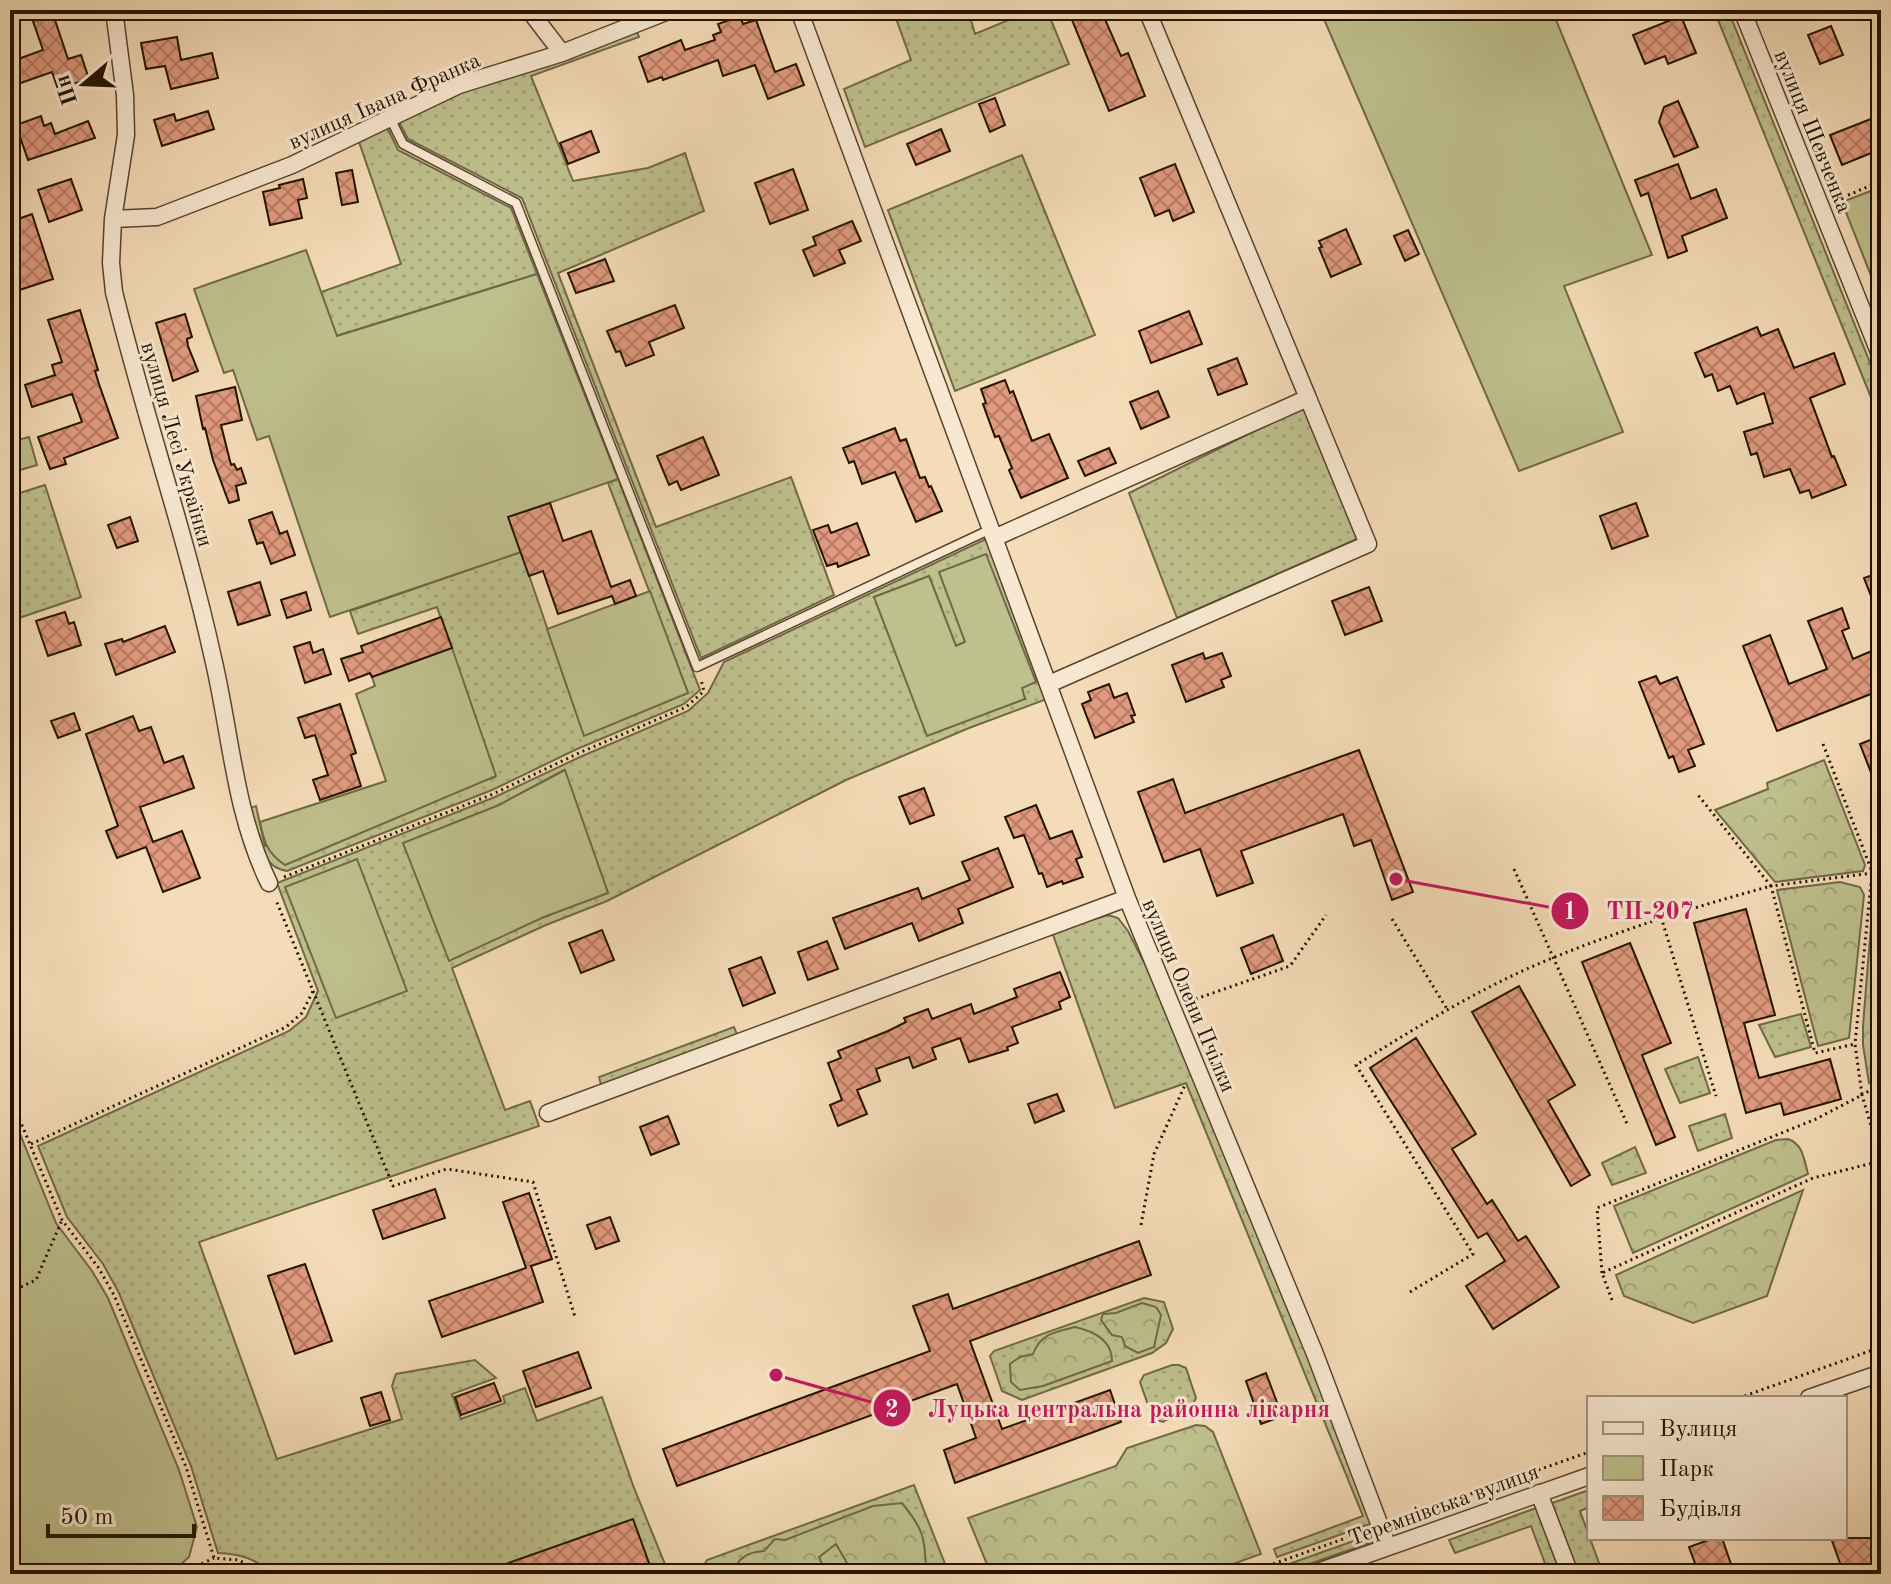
<svg xmlns="http://www.w3.org/2000/svg" width="1891" height="1584" font-family="'Old Standard TT',serif">
<defs>
<pattern id="grass-dots" width="8" height="8" patternUnits="userSpaceOnUse" patternTransform="scale(2)"><rect width="8" height="8" fill="#bec08d"/><path d="M2 2h.1M6 6h.1" fill="none" stroke="#a3a478" stroke-width="1.8" stroke-linecap="round"/></pattern>
<pattern id="forest-crowns" width="20" height="18" patternUnits="userSpaceOnUse" patternTransform="scale(2)"><rect width="20" height="18" fill="#bec08d"/><path d="M2 6a3 3 0 1 1 6 0M12 15a3 3 0 1 1 6 0" fill="none" stroke="#a3a478"/></pattern>
<pattern id="building-cross-hatch" width="8" height="8" patternUnits="userSpaceOnUse" patternTransform="scale(2)"><rect width="8" height="8" fill="#e19a7f"/><path d="M0 0l8 8M0 8l8-8" fill="none" stroke="#b67c66"/></pattern>
</defs>
<rect width="100%" height="100%" fill="#f5dcb8"/>
<filter id="stains"><feTurbulence type="fractalNoise" baseFrequency=".0025" numOctaves="4"/><feColorMatrix values="0 0 0 0 .2 0 0 0 0 .09 0 0 0 0 .02 0 0 0 .5 -.17"/></filter>
<radialGradient id="worn" r=".72"><stop offset=".6" stop-color="#630" stop-opacity="0"/><stop offset="1" stop-color="#630" stop-opacity=".3"/></radialGradient>
<path fill="url(#grass-dots)" stroke="#706946" stroke-width="2" fill-rule="evenodd" d="M893,10h75l7,24 58,-24h14l22,54 -204,83 -21,-58 67,-29z
M1714,10h14l153,380v32z
M637,32l2,5 -108,39 42,105 75,-13 37,-15 19,58 -146,62 98,254 135,-50 43,118 -133,63 -179,-460 -114,-59 -10,-19 63,-30z
M386,125l12,25 113,58 26,66 -201,62 -15,-44 80,-28 -43,-125z
M1022,155l73,180 -140,56 -67,-181z
M1303,407l54,132 -180,79 -48,-125z
M618,479l82,211 -16,14 -107,45 -85,41 -205,81c-28,-4 -31,-38 -39,-62l8,-3 9,40 230,-69 -58,-170 -79,27 -8,-23 171,-59 63,183 104,-42 -80,-210z
M45,485l36,112 -71,24v-125z
M986,539l61,160 -78,29 -123,52 -239,121 -61,24 -94,43 53,142 25,-9 9,25 -340,116 78,217 125,-40 -10,-33 4,-12 79,-14 21,18 -44,16 9,25 44,-16 -2,-7 22,-8 12,33 65,-24 32,91 35,86h-397c-17,-16 -32,-20 -54,-21l-27,-87 -72,-173 -16,-29 -36,-47 -29,-71 251,-115 17,-14 12,-26 -41,-108 218,-86 85,-40 108,-46 20,-18 16,-31zM929,576l27,70 9,-4 56,46 4,10 -151,-101zM564,770l44,123 -64,24 -45,-112z
M1108,915l10,3 10,13 31,61 151,364 63,167 -96,34 -3,-8 89,-33 -177,-433 -71,25 -63,-176z
M1801,1014l10,33 -36,10 -16,-32z
M734,1027l4,10 -136,51 -3,-11z
M1698,1057l12,36 -30,10 -15,-34z
M1725,1114l7,24 -34,13 -9,-25z
M1635,1147l11,26 -34,12 -10,-22z
M1144,1298l20,4 9,27 -7,14 -14,10 -130,47 -20,-9 -12,-35 4,-5z
M1172,1365h7l7,3 10,30 -3,6 -30,18 -10,-3 -13,-37 4,-7z
M914,1485l35,89h-250l8,-14z
M1589,1490v17l-9,4 23,63h-25l-26,-71z
M1536,1508l25,66h-12l-18,-48 -76,27 -6,-13z
M1373,1534l2,7 -86,30 -3,-6z"/>
<path fill="url(#forest-crowns)" stroke="#706946" stroke-width="2" d="M1824,760l41,105 -2,6 -88,11 -60,-72 53,-21 -1,-6z
M1840,882l20,5 4,8 -15,143 -31,8 -41,-156z
M1874,887l7,19v169l-12,8 -6,-38v-19z
M1788,1139c15,5 16,20 20,35l-175,79 -19,-47 162,-66z
M1803,1190l-36,106 -74,27 -69,-27 -8,-21z
M1142,1303l14,4 5,8 -7,32 -16,6 -13,-7 -3,-9 -10,-2 -11,-15 2,-6 13,-1z
M1075,1327c18,4 37,13 37,34l-69,25 -23,4 -9,-8 -1,-18 10,-7 13,-3c8,-21 23,-22 42,-27z
M1196,1425l9,1 8,6 48,122 -56,20h-214l-23,-56 148,-52 11,-18z
M902,1503c21,26 23,34 24,66 -20,10 -30,-2 -50,-3l-5,7 -20,-3 -15,-26 -17,13 7,17h-94c6,-16 15,-22 32,-23l11,-12 10,1 88,-34z"/>
<path fill="#bec08d" stroke="#706946" stroke-width="2" d="M1320,10h232l100,245 -88,31 59,146 -104,39z
M1881,187v114l-39,-99z
M306,250l31,86 200,-62 81,205 -109,38 12,35 -191,65 -61,-181 -12,4 -24,-70 -9,3 -30,-84z
M29,437l8,28 -27,8v-31z
M986,554l50,128 -14,6 3,11 -98,37 -53,-139 55,-21 27,70 9,-4 -26,-70z
M650,591l38,102 -104,43 -37,-107z
M452,648l44,128 -211,89c-18,-12 -21,-23 -25,-43l126,-41 -30,-87 19,-8 -3,-9z
M565,770l43,123 -64,24 -95,44 -46,-118 96,-38z
M357,859l50,132 -71,27 -51,-131z
M10,1109l46,114 36,48 16,27 71,172 18,57 -8,30 -11,10 -14,7h-154z"/>
<path fill="url(#building-cross-hatch)" stroke="#231200" stroke-width="2" d="M1068,10h33l20,46 7,-3 17,43 -36,15z
M53,14l15,45 13,-4 8,24 -31,10 -6,-17 -37,13 -2,-6 -3,1v-18l33,-12 -10,-29z
M740,16l3,8 13,-4 19,52 21,-8 8,21 -36,14 -13,-34 -32,11 -5,-16 -55,20 -1,-3 -14,5 -9,-25 42,-17 4,10 30,-10 -2,-5 8,-3 -3,-8z
M1681,16l15,37 -28,11 -3,-8 -20,8 -12,-29z
M1831,26l12,29 -23,9 -12,-29z
M177,37l4,23 31,-7 6,25 -47,11 -6,-23 -19,3 -5,-26z
M995,98l10,27 -15,7 -11,-28z
M1678,101l20,46 -24,10 -15,-35 5,-15z
M208,111l6,18 -52,17 -8,-26 20,-6 2,7z
M1881,115v34l-39,16 -12,-30z
M41,116l3,10 7,-3 4,11 33,-13 7,17 -67,22 -12,-35z
M941,129l9,22 -34,14 -9,-21z
M591,131l8,21 -31,12 -8,-21z
M1175,164l19,48 -21,9 -4,-11 -14,6 -15,-38z
M1678,164l13,35 25,-10 11,29 -45,18 5,15 -19,7 -20,-65 -7,3 -6,-16z
M793,169l15,41 -38,14 -15,-41z
M352,170l6,32 -16,3 -6,-32z
M71,179l11,31 -33,12 -11,-32z
M303,179l4,19 -9,2 4,18 -32,7 -7,-33 17,-4 -1,-3z
M32,214l21,65 -43,14v-34l9,-3 -9,-34z
M852,221l9,20 -22,9 6,13 -31,13 -11,-26 13,-5 -3,-8z
M1346,229l15,35 -30,13 -12,-29 3,-1 -3,-6z
M1408,230l11,24 -14,7 -11,-25z
M605,259l9,22 -38,12 -8,-20z
M675,305l9,23 -35,14 5,13 -28,11 -6,-15 -4,1 -9,-21z
M80,310l18,60 -3,1 4,13 19,54 -54,20 2,6 -16,5 -12,-32 44,-15 -10,-28 -40,13 -7,-22 30,-10 -3,-10 10,-3 -14,-42z
M1189,311l13,33 -51,19 -12,-32z
M185,314l7,23 -5,2 1,7 10,25 -25,10 -17,-58z
M1757,327l4,9 17,-7 16,39 40,-15 11,31 -35,14 22,59 2,-1 12,29 -34,13 -3,-8 -9,3 -10,-24 -26,8 -7,-24 -6,2 -7,-23 29,-9 -9,-30 -27,11 -7,-18 -12,5 -6,-17 -7,3 -10,-24z
M1237,358l10,26 -29,11 -10,-26z
M1005,380l5,13 3,-2 19,50 17,-7 19,44 -47,20 -12,-28 3,-2 -13,-32 -4,1 -12,-33 3,-1 -5,-14z
M235,387l7,33 -21,5 10,40 3,-1 3,6 4,-2 5,15 -10,3 3,14 -10,3 -16,-43 -8,-32 -2,1 -7,-33z
M1158,391l11,26 -28,12 -11,-27z
M895,428l5,13 6,-2 14,39 5,-1 4,10 2,-1 11,25 -26,11 -21,-50 -33,12 -8,-23 -5,2 -6,-15z
M703,437l16,38 -38,15 -4,-9 -8,4 -12,-29z
M1109,448l7,15 -31,13 -7,-15z
M550,503l13,38 28,-10 20,56 19,-7 6,16 -21,8 -3,-8 -54,18 -15,-43 -14,5 -21,-59z
M1636,503l12,33 -36,13 -12,-33z
M272,512l8,22 7,-3 8,24 -24,9 -8,-22 -6,2 -8,-24z
M130,517l8,24 -21,7 -9,-23z
M857,523l12,32 -31,12 -1,-4 -10,3 -14,-36 15,-5 3,8z
M1881,572v47h-1l-16,-41z
M260,582l10,33 -32,10 -10,-33z
M1369,587l13,34 -37,14 -13,-34z
M306,592l5,18 -24,8 -6,-18z
M1842,608l7,20 -7,3 11,28 28,-12v43l-104,41 -34,-85 27,-11 19,49 38,-15 -19,-48z
M65,612l4,12 5,-2 7,23 -33,11 -12,-35z
M441,617l11,31 -80,29 -2,-4 -21,8 -8,-22 22,-7 -2,-6z
M165,626l10,26 -59,23 -11,-31 17,-5 1,3z
M310,642l3,11 10,-4 8,25 -26,9 -11,-36z
M1203,653l2,6 17,-6 9,23 -10,4 3,7 -38,15 -14,-37z
M1656,676l4,8 17,-7 27,67 -16,6 7,16 -16,6 -6,-16 -4,2 -30,-76z
M1109,684l5,14 13,-5 8,22 -4,1 3,6 -39,16 -13,-34 9,-4 -3,-8z
M340,704l16,49 -5,2 10,31 -41,14 -7,-20 15,-5 -13,-40 -10,3 -7,-20z
M74,713l6,17 -22,8 -7,-17z
M133,716l6,15 12,-4 13,36 19,-7 11,32 -54,19 13,35 29,-11 18,47 -37,14 -17,-45 -29,11 -11,-27 12,-5 -32,-92z
M1875,738l6,15 -1,43 -20,-52z
M1359,750l54,142 -21,8 -21,-60 -17,6 -11,-32 -102,37 12,32 -36,13 -17,-47 -36,13 -26,-70 35,-13 12,34z
M924,788l10,27 -24,9 -11,-27z
M1036,805l14,34 22,-8 10,26 -6,2 7,18 -20,7 -1,-3 -15,6 -5,-14 -3,1 -15,-39 -10,3 -9,-21z
M998,848l15,39 -55,22 5,14 -44,18 -7,-18 -67,26 -12,-31 85,-30 4,11 48,-19 -8,-18z
M1746,909l29,106 -31,8 15,55 71,-19 11,40 -57,16 -3,-12 -35,10 -52,-190z
M602,930l12,30 -33,13 -12,-30z
M1273,935l10,26 -32,13 -10,-26z
M827,941l11,28 -30,11 -10,-28z
M1630,943l41,100 -29,12 33,82 -19,8 -74,-183z
M761,957l14,36 -32,13 -14,-37z
M1060,972l10,25 -11,5 2,7 -49,18 6,16 -11,4 1,3 -39,12 -9,-24 -28,10 4,11 -23,9 -4,-11 -33,12 4,12 -23,9 10,24 -29,12 -8,-21 12,-5 -14,-37 13,-5 -3,-7 50,-20 18,-9 -2,-4 24,-9 4,10 39,-15 3,10 43,-17 -3,-8z
M1519,986l56,99 -27,16 42,74 -19,11 -99,-174z
M1416,1038l60,96 -24,15 35,55 5,-4 26,41 8,-5 33,51 -66,42 -27,-43 39,-25 -18,-28 -9,5 -108,-170z
M1057,1094l7,17 -29,12 -7,-19z
M668,1116l11,28 -28,11 -11,-28z
M435,1189l10,29 -62,21 -10,-29z
M529,1193l23,66 -21,7 12,36 -101,35 -13,-36 97,-33 -23,-66z
M610,1217l9,24 -23,8 -9,-24z
M1139,1241l12,34 -181,66 32,88 108,-39 11,32 -166,61 -11,-33 32,-12 -19,-54 -280,102 -14,-37 267,-98 -17,-45 35,-12 5,15z
M305,1264l27,77 -37,13 -27,-78z
M578,1352l13,36 -55,19 -13,-36z
M1266,1373l16,43 -21,8 -15,-43z
M494,1383l7,18 -40,14 -6,-18z
M381,1392l9,28 -20,6 -9,-28z
M633,1519l20,55h-169l-1,-2z
M1714,1538h8l9,26 -32,10 -10,-27z
M1831,1538h50v25l-37,11z"/>
<g fill="none" stroke-linecap="round" stroke-linejoin="round">
<g stroke="#58442e" stroke-width="11">
<path id="service" d="M390,118l13,26 113,59 181,464 294,-138"/>
</g>
<g stroke="#58442e" stroke-width="19">
<path id="minor" d="M114,10l11,85 1,40 -13,84 -2,44 3,29c30,123 72,243 99,366 18,76 21,153 56,225
M529,10l33,43
M799,10l328,888 188,456 73,193
M1742,10l139,347
M113,219l44,-2 135,-52 167,-80 103,-32 109,-43
M994,538l314,-140 -161,-388
M1049,684l319,-140 -60,-146
M548,1113l579,-215
M1809,1398l72,-25
M1539,1493l31,81
M1312,1574l277,-98"/>
</g>
<path stroke="#231200" stroke-width="3" stroke-dasharray="2 4" stroke-linecap="butt" d="M1837,200l44,-19
M1823,744l58,151
M1514,869l114,257
M284,877l209,-83 86,-41 107,-46 18,-16 -3,-11
M1661,917l55,179
M1392,919l55,90
M313,991l80,195 54,-17 86,13 42,135
M1190,1001l100,-35 36,-51
M10,1097l52,123 36,47 16,28 72,172 28,91 25,2 25,14
M31,1144l255,-117 16,-14 11,-22 -37,-91
M1881,1159l-19,-64 19,-11
M1141,1225l13,-71 31,-69
M1602,1273l-5,-65 219,-89 46,-24 -7,-51 17,-171 -101,13 44,167 40,-9
M10,1292l26,-12 26,-60
M1410,1292l63,-38 -117,-189c64,-40 129,-80 199,-108 71,-29 143,-51 216,-71l-73,-91
M1612,1300l-10,-27 211,-95 68,-17
M1739,1398l142,-51
M1397,1520l192,-68
M180,1574l34,-16
M1245,1574l118,-42"/>
<use href="#service" stroke="#f8e8d1" stroke-width="8"/>
<use href="#minor" stroke="#f8e8d1" stroke-width="16"/>
</g>
<g text-anchor="middle" stroke-width="6" stroke-linejoin="round" paint-order="stroke">
<g font-size="22" fill="#231200" stroke="#f8e8d1">
<text transform="translate(384 100) rotate(-24)" y="8">вулиця Івана Франка</text>
<text transform="translate(1814 131) rotate(68)" y="8">вулиця Шевченка</text>
<text transform="translate(178 444) rotate(74)" y="8">вулиця Лесі Українки</text>
<text transform="translate(1190 995) rotate(67)" y="8">вулиця Олени Пчілки</text>
<text transform="translate(1443 1504) rotate(-20)" y="8">Теремнівська вулиця</text>
</g>
</g>
<path fill="none" stroke="#c2185b" stroke-width="3" d="M1396 879L1570 911M776 1375L892 1408"/>
<g fill="#c2185b" stroke="#f8e8d1" stroke-width="3">
<circle cx="1396" cy="879" r="8"/>
<circle cx="776" cy="1375" r="8"/>
<circle cx="1570" cy="911" r="20"/>
<circle cx="892" cy="1408" r="20"/>
</g>
<g font-size="24" text-anchor="middle" font-weight="bold" fill="#fff">
<text x="1570" y="919">1</text>
<text x="892" y="1417">2</text>
</g>
<g font-size="24" text-anchor="middle" font-weight="bold" fill="#c2185b" stroke="#f8e8d1" stroke-width="6" stroke-linejoin="round" paint-order="stroke">
<text x="1650" y="919">ТП-207</text>
<text x="1129" y="1417">Луцька центральна районна лікарня</text>
</g>
<rect width="1891" height="1584" fill="none" stroke="#f5dcb8" stroke-width="40"/>
<rect x="12" y="12" width="1867" height="1560" fill="none" stroke="#231200" stroke-width="4"/>
<rect x="20" y="20" width="1851" height="1544" fill="none" stroke="#231200" stroke-width="2"/>
<rect x="1587" y="1396" width="260" height="144" fill="#f8e8d1" stroke="#a3927d" stroke-width="2"/>
<rect x="1603" y="1422" width="40" height="12" fill="#f8e8d1" stroke="#a3927d" stroke-width="2"/>
<text x="1659" y="1436" font-size="24" fill="#231200">Вулиця</text>
<rect x="1603" y="1456" width="40" height="24" fill="#bec08d" stroke="#a3927d" stroke-width="2"/>
<text x="1659" y="1476" font-size="24" fill="#231200">Парк</text>
<rect x="1603" y="1496" width="40" height="24" fill="url(#building-cross-hatch)" stroke="#a3927d" stroke-width="2"/>
<text x="1659" y="1516" font-size="24" fill="#231200">Будівля</text>
<g transform="translate(84 84) rotate(251)" stroke="#f8e8d1" stroke-width="6" paint-order="stroke">
<path d="M0-6L14 30L0 20L-14 30Z" fill="#231200"/>
<text y="-12" font-size="22" font-weight="bold" text-anchor="middle" fill="#231200">Пн</text>
</g>
<path d="M48 1524v12h146v-12" fill="none" stroke="#231200" stroke-width="4"/>
<text x="60" y="1524" font-size="24" fill="#231200" stroke="#f8e8d1" stroke-width="6" paint-order="stroke">50 m</text>
<rect width="100%" height="100%" filter="url(#stains)"/>
<rect width="100%" height="100%" fill="url(#worn)"/>
</svg>
